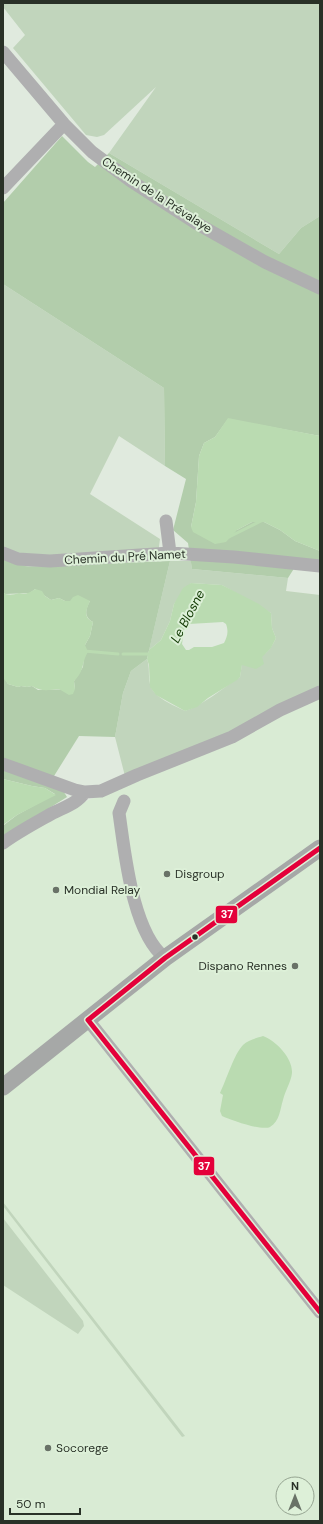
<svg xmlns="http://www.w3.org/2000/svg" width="323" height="1524" font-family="'DM Sans',sans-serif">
<rect width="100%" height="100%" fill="#e0eade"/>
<path fill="#d9ebd4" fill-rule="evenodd" d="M320,694v827h-317v-675l49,-29zM283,1484h24v24h-24z"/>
<path fill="#c1d5bc" d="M3,3h317v213l-19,12 -22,26 -170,-101 47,-66 -52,48 -7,2 -11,-2 -73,-87 12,-13 -22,-28z
M3,284l161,104 1,78 -46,-30 -29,58 70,45 -3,22 -129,7 -25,-9z
M170,561h21l1,8 96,9 -2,13 34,4v99l-193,90 -12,-47 8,-44 8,-22 16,-12c3,8 1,17 3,25 3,14 24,21 35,27 18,-6 38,-23 55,-34l2,-13c17,-6 26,-8 34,-26l-4,-10 -1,-15 -49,-28 -31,-2 -17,21 -4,17 -9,19 -12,10z
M3,1202l182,234 -3,1 -179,-231z
M3,1218l80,103 1,5 -6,8 -75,-49z"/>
<path fill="#b2cdab" d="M62,136l26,26 7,5 14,-14 170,101 22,-26 19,-12v220l-92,-17 -13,18 -11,6 -5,13 -3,46 -5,25 46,3 15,-8h12l16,8 15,11 25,10v10l-20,-2 -12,19 -96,-9 -4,-26 -15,-13 13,-51 -21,-13 -1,-78 -161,-104v-81z
M3,559l25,8 142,-6 -23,98 -16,12 -8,22 -8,44 -36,-1 -25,40 13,21 -64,40 1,-12 13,-10 38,-21 -10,-6 -13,-2 -29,-7v-104l5,9 10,3 3,-1 6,1 5,-1 6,4 37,-1 -1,-8 9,-14 2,-22 5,-9 3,-14c-9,-5 -8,-12 -3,-21h-25l-6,-3 -8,2 -16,-11 -5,4 -25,1 -2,-2z"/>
<path fill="#badbb1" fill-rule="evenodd" d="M228,418l92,18v115l-25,-10 -15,-11 -16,-8h-12l-15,8 -11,12 -11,2 -22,-12 -2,-5 5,-25 3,-46 5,-13 11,-6z
M191,583l31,2 37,19 12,9 1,15 4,10 -5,10 -9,9 2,7 -8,5 -14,-4 -2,12 -3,3 -29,18 -11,9 -12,4 -29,-16 -6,-8 -1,-22 -2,-6 2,-9 12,-10 9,-19 4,-17 9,-16zM223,622l3,2c3,8 1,13 -2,19l-12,4h-18l-5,3h-3l-4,-6 2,-14 5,-6z
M35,589l7,2 3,5 6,4 8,-2 6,3h5l3,-4 5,-2 12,6c-4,9 -7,16 3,21l-3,14 -5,9 3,7c-7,11 -3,19 -14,29l1,8 -2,5 -4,1 -10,-6c-10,1 -18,3 -27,-3l-5,1 -6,-1 -3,1 -10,-3 -4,-5 -1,-87c4,4 10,3 16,1 5,2 11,0 16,-4z
M3,779l29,7 13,2 11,7 -39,20 -14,10z
M263,1036c13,5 30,22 29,37 -1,9 -7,18 -9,27 -3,9 -3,21 -13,27 -9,4 -39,-7 -48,-11l-2,-5 3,-16 -3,-2c6,-12 14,-39 23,-48 5,-5 14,-7 20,-9z"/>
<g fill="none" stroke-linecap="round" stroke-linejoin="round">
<path stroke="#badbb1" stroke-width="3" d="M229,537l32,-16
M84,651l34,3
M123,654h28"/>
<path stroke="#afafb0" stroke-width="13" d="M3,52l61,72 28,28 39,29 65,42 69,39 55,26
M3,188l61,-64
M166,521l4,32
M3,553l15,6 32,2 120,-8 64,4 86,9
M3,764l72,26 10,2 16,-1 36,-16 95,-38 48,-27 40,-18
M124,801l-5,12c6,40 13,119 46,145
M3,843c15,-11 32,-20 48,-29 13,-7 26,-10 34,-22
M88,1020l232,292"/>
<path stroke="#a6a8a7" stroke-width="17" d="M3,1087l162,-129 155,-110"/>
<g stroke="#ddf0d8" stroke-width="8">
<path id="bus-1" d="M88,1020l232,292
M88,1020l77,-62 155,-110"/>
</g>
<use href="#bus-1" stroke="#e4003a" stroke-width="5"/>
</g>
<g fill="#697267" stroke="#ddf0d8" stroke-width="1.5">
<circle cx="167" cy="874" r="4"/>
<circle cx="56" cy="890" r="4"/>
<circle cx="295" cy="966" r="4"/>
<circle cx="48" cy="1448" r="4"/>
</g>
<circle fill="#293127" stroke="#ddf0d8" stroke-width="1.5" cx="195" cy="937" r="3.5"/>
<g text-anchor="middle" stroke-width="4" stroke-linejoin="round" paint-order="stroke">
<g font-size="12" fill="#293127" stroke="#ddf0d8">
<text transform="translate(157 195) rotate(33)" y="4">Chemin de la Prévalaye</text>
<text transform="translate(125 557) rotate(-3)" y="4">Chemin du Pré Namet</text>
</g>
<g font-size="12" fill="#293127" stroke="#ddf0d8" text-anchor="start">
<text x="175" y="878">Disgroup</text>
<text x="64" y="894">Mondial Relay</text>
<text x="287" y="970" text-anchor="end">Dispano Rennes</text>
<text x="56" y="1452">Socorege</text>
</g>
<g font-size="13" font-style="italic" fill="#0f3800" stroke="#ddf0d8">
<text transform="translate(187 616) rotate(-62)" y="5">Le Blosne</text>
</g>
</g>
<g stroke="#ddf0d8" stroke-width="1.5">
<rect x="215" y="905" width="23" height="19" rx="4" fill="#e4003a"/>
<rect x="193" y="1156" width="22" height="20" rx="4" fill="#e4003a"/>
</g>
<g font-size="11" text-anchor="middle" font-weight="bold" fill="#fff">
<text x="227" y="918">37</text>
<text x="204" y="1170">37</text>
</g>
<rect width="323" height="1524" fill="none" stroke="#293127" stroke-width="8"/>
<g transform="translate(295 1496)"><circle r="19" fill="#ddf0d8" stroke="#95a491"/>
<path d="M0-3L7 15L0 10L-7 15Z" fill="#697267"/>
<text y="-6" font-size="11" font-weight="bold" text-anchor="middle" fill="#293127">N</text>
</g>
<path d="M10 1508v6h70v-6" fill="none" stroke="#293127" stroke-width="2"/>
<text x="16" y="1508" font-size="12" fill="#293127" stroke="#ddf0d8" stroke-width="3" paint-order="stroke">50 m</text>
</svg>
